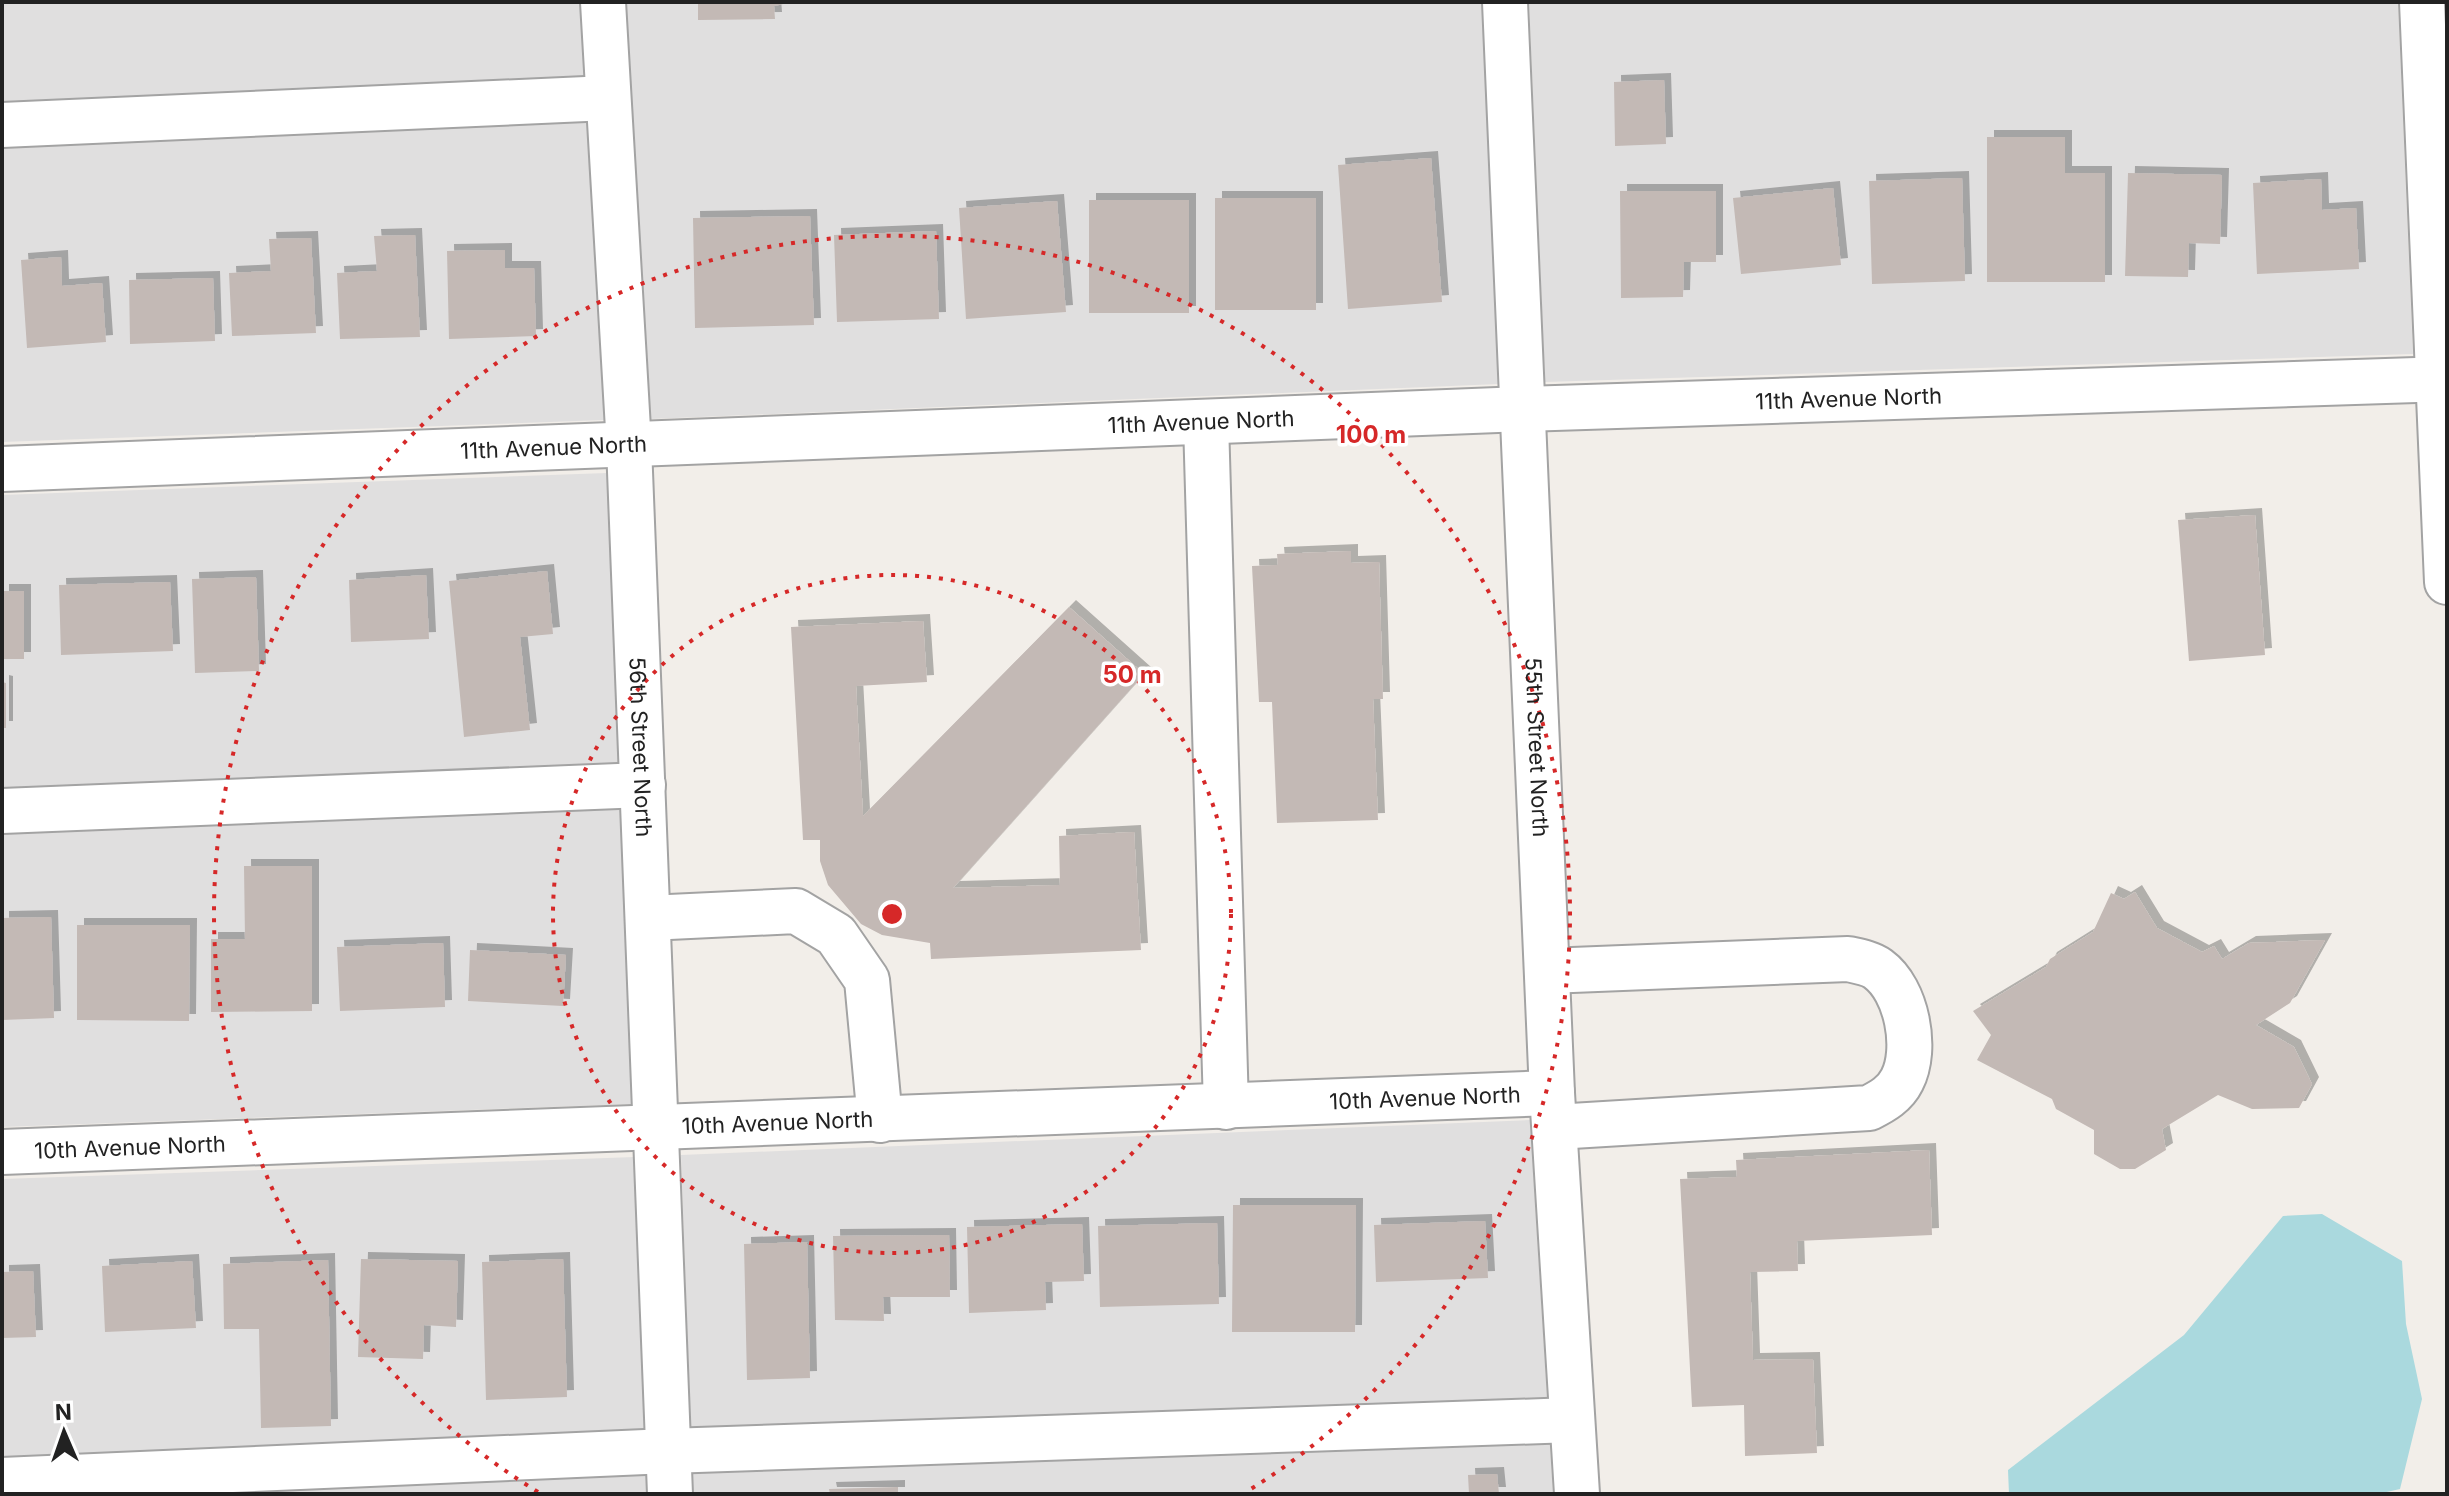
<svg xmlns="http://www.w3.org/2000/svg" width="2449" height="1496" font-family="Inter,sans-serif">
<defs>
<filter id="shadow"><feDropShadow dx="7" dy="-7" stdDeviation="0" flood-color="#0004"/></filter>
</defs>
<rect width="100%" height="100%" fill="#f2eee9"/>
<path fill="#e0dfdf" d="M2,2h578l24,418 -602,22z
M626,2h856l17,382 -848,35z
M1529,2h869l15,352 -868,28z
M607,473l26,631 -631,23v-632z
M1530,1120l23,374h-860l-12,-339z
M635,1157l12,337h-645v-315z"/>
<path fill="#aad9de" d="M2322,1214l80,47 4,63 16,75 -22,90 -22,5h-369l-1,-24 176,-135 99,-119z"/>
<path fill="#c3b9b5" filter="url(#shadow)" d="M698,2h89l1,1 -14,3 1,13 -77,1z
M1664,80l2,64 -51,2 -1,-64z
M1987,137h78v36h40v109h-118z
M1431,158l11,144 -94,7 -10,-144z
M2128,173l94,2 -2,69 -31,-1 -1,34 -63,-1z
M1962,178l3,103 -93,3 -3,-103z
M2321,179l1,31 34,-2 3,61 -102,5 -4,-91z
M1833,188l8,77 -100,9 -8,-76z
M1620,191h96v71h-32l-1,35 -62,1z
M1215,198h101v112h-101z
M1089,200h100v113h-100z
M1057,201l9,111 -100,7 -7,-111z
M810,216l4,109 -119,3 -2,-110z
M936,231l3,88 -102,3 -3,-87z
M415,235l5,102 -80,2 -3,-66 40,-2 -3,-35z
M311,238l5,95 -84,3 -3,-63 42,-2 -2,-32z
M505,250v18h29l2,68 -87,3 -2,-88z
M61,257l1,29 40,-3 4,59 -79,6 -6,-88z
M213,278l2,63 -85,3 -1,-64z
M2255,515l10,140 -76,6 -11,-141z
M1351,551v12l28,-1 4,137h-10l5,121 -101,3 -5,-121h-13l-7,-136 26,-1 -1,-11z
M547,571l6,63 -33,3 10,93 -66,7 -15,-156z
M426,575l3,64 -78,3 -2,-62z
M256,577l3,94 -64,2 -3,-94z
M170,582l3,69 -112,4 -2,-70z
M2,591h22v68h-22z
M1069,607l75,67 -191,214 107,-3 -1,-49 75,-4 7,118 -210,9 -1,-16 -48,-8 -21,-11 -33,-39 -8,-24v-21h-17l-12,-213 132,-6 4,61 -71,4 7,130z
M2,682l4,1v45h-4z
M244,866h68v145l-101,1v-73h34z
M2135,892l22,36 45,24 12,-6 8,13 27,-16 76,-3 -35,63 -34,22 38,22 18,37 -13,24 -47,1 -34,-14 -56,34 4,21 -31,19h-15l-26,-15v-24l-38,-21 -4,-10 -75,-39 14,-25 -18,-24 73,-44 4,-8 43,-27 18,-39 13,6z
M51,917l3,101 -52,2v-102z
M77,925h113l-1,96 -112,-1z
M443,943l2,64 -105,4 -3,-64z
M470,950l96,5 -3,51 -95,-5z
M1929,1150l3,85 -135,6 1,30 -48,1 3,88 60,-1 4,94 -72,3 -1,-51 -52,2 -12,-228 57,-2 -1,-17z
M1233,1205h123l-1,127h-123z
M1485,1221l3,57 -112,4 -2,-57z
M1217,1223l2,81 -119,3 -2,-81z
M1082,1224l2,57 -39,1 1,28 -77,3 -2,-86z
M949,1235l1,62h-67l1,24 -49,-1 -2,-84z
M807,1242l3,136 -63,2 -3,-136z
M361,1259l97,2 -2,66 -32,-2 -1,34 -65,-2z
M563,1259l4,138 -81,3 -4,-138z
M328,1260l3,166 -70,2 -2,-99h-35l-1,-65z
M192,1261l4,67 -91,4 -3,-66z
M33,1271l3,66 -34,1v-66z
M1497,1474l2,20h-30l-1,-19z
M898,1487v7h-68l-1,-5z"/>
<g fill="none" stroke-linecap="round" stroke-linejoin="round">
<g stroke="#a3a3a3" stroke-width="48">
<g id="minor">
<path id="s1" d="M603,2l26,444 41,1048"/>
<path id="s2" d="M1505,2l47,1091 25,401"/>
<path d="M2422,2l25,580"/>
<path d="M2,125l606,-27"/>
<path d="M1206,422l20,685"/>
<path id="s3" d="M2,469l1521,-60 924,-30"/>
<path d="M2,811l641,-26"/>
<path d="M648,918l148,-7 40,24 31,45 13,140"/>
<path d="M1547,971l301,-12c9,2 22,4 30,10 29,21 40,80 24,111 -7,14 -19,21 -33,28l-314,19"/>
<path id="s4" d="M2,1152l1550,-59"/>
<path d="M2,1480l666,-29 904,-31"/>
</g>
</g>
<use href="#minor" stroke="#fff" stroke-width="44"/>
</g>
<g fill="none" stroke="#d62828" stroke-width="4" stroke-dasharray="4 8">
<circle cx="892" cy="914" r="339"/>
<path d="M538 1492A678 678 0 1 1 1246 1492"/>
</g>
<g text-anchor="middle" stroke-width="7" stroke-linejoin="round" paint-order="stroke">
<g font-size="22" fill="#222" stroke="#fff">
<text dy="8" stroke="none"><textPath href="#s3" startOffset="1848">11th Avenue North</textPath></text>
<text dy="8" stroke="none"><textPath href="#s3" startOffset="1200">11th Avenue North</textPath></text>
<text dy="8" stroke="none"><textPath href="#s3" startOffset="552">11th Avenue North</textPath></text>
<text dy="8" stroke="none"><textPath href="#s1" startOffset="746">56th Street North</textPath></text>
<text dy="8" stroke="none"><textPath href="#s2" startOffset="746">55th Street North</textPath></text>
<text dy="8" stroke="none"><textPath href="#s4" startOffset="1424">10th Avenue North</textPath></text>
<text dy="8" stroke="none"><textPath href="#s4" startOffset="776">10th Avenue North</textPath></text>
<text dy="8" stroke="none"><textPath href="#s4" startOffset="128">10th Avenue North</textPath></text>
</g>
</g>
<circle cx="892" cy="914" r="12" fill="#d62828" stroke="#fff" stroke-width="4"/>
<g font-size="24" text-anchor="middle" font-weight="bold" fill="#d62828" stroke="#fff" stroke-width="7" stroke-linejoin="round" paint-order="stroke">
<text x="1371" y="443">100 m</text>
<text x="1132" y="683">50 m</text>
</g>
<rect width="2449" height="1496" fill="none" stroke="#222222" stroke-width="8"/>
<g transform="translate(64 1432) rotate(358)" stroke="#ffffff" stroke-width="6" paint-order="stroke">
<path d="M0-6L14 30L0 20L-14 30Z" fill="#222222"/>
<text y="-12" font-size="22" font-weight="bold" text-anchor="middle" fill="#222222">N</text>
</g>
</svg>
